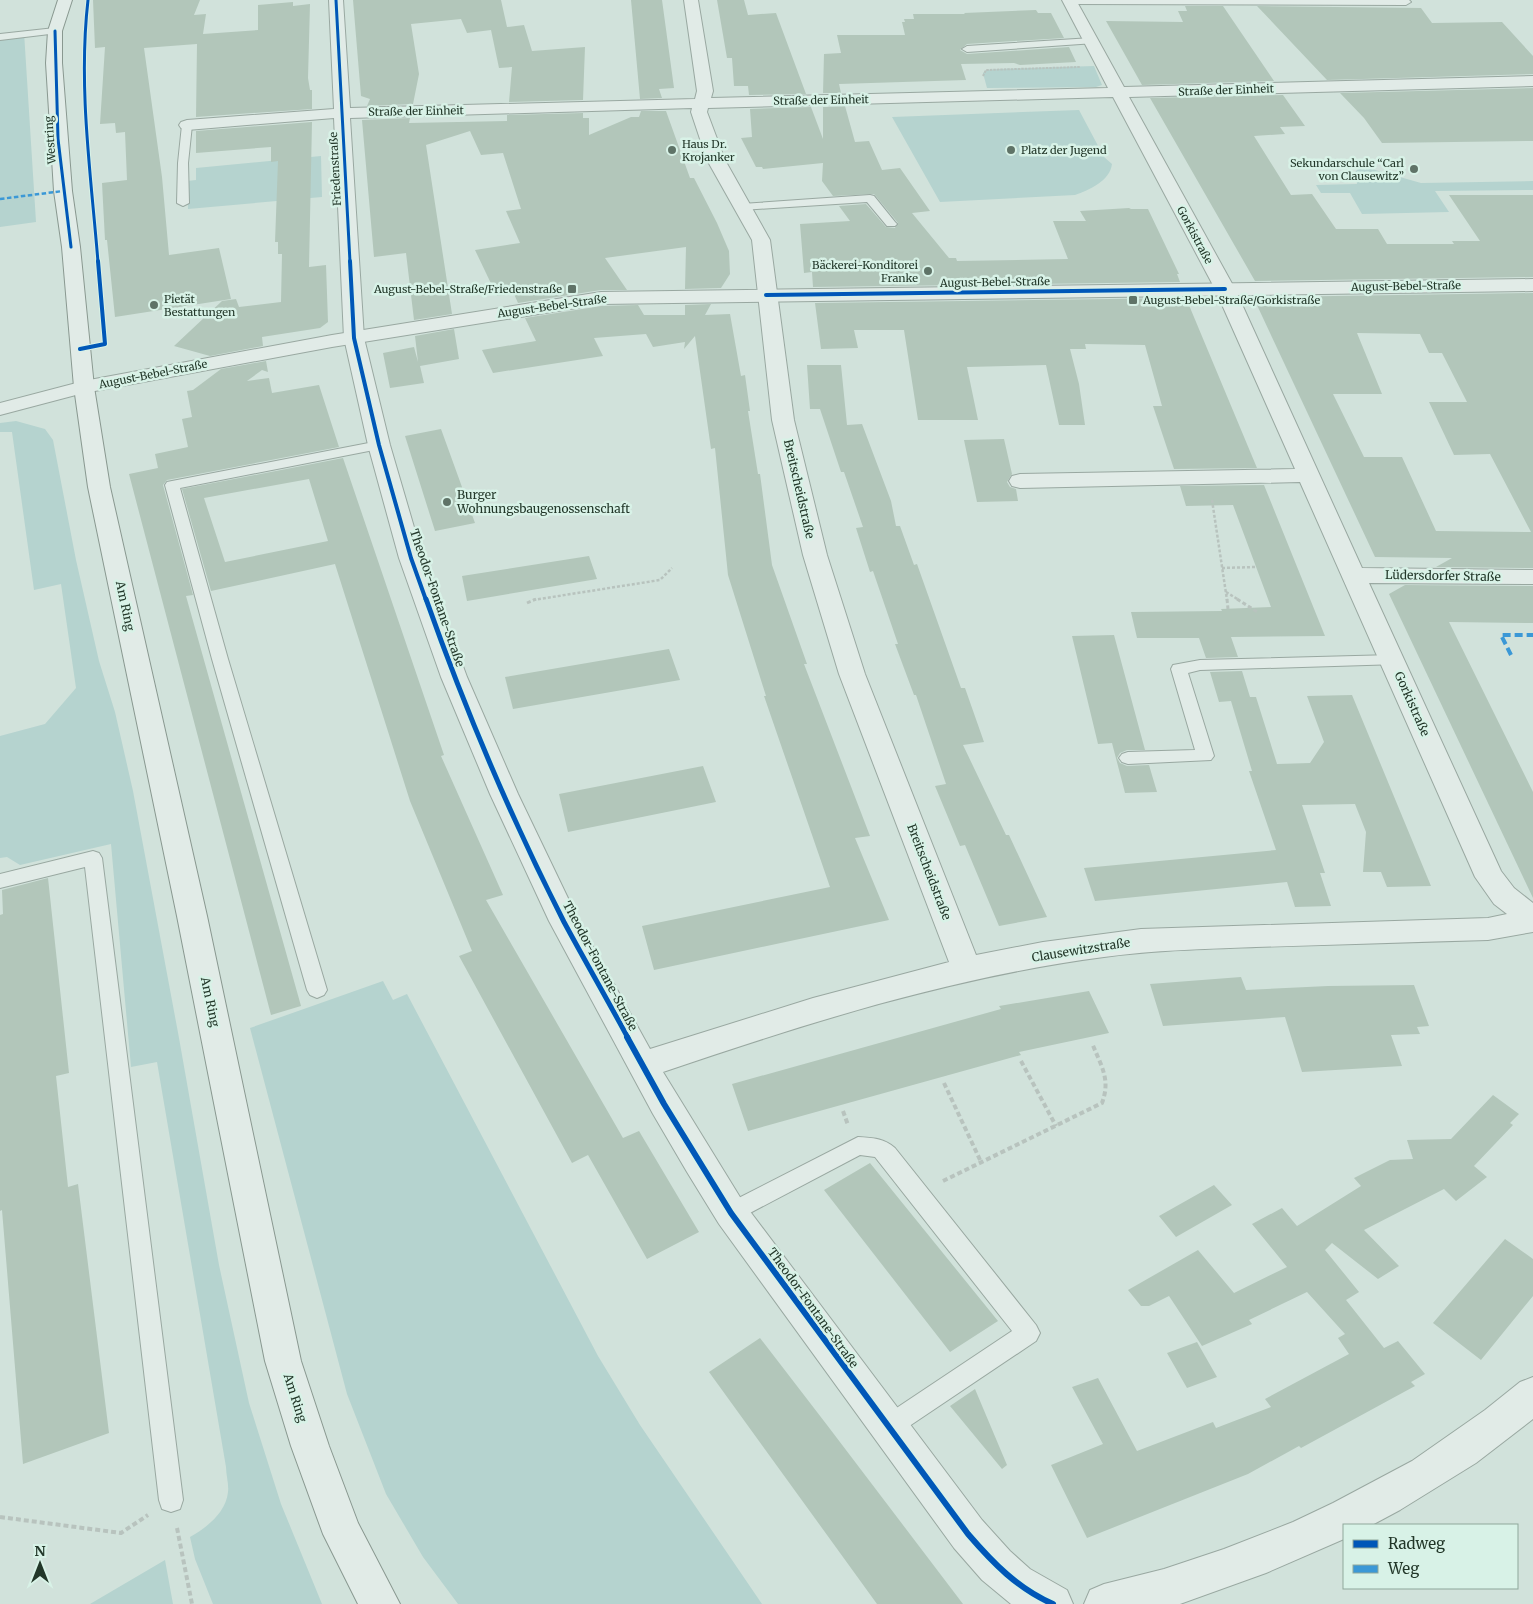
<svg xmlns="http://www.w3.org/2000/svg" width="1533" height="1604" font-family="Merriweather,serif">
<rect width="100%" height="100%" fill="#d1e2db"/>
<path fill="#b5d3cf" d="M24,32l12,190 -36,5v-193z
M1094,66l8,19 -6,2 -109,1 -4,-15 3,-3 14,-1z
M1079,110l25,47 8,7c-2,17 -23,26 -37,31l-135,7 -48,-85z
M321,156l1,41 -134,12 -1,-28 9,-1v-12z
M1361,166l60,17 112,-2v9l-98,1 14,21 -87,2 -12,-21h-29l-5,-8 41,-1 -2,-12z
M16,421l29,8 8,11 23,120 23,101 16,51 18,79 46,247 40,227 30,138 32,101 41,100h-109l-18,-45 -5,-22c16,-9 36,-24 38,-45 1,-8 -2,-17 -2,-25l-69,-405 -26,5 -20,-223 -91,21 -13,-8 -7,1v-122l45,-12 31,-36 -15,-104 -27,6 -22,-158h-12v-9z
M383,981l10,19 14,-6 191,362 42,69 122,179h-304l-35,-47 -37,-63 -39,-100 -97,-366z
M165,1560l8,44h-83z"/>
<path fill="#b2c6ba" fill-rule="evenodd" d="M93,0h107l-6,15 12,-1 -3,20 55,-4v-25l35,-3v4l17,-2 -2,74 2,12h2v19l-116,8 1,-73 -53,4 18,129 7,78 50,-7 12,51 -116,18 -8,-77h-2l-3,-57 25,-3 -2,-48 -9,1 -1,-10 -15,1 5,-77 -10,1z
M353,0h148l6,27 17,-2 8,26 53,-4 -2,53 -74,2 3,-35 -13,1 -8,-38 -24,3 -6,-14 -50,5 8,50 -6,30 -46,2 3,-7 -9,-3z
M631,0h31l12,88 -15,1 3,9 -22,1z
M717,0h27l4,15 28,-2 30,81 -57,1 -1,-9h-14l-2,-28h-5z
M1185,6h38l51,75 -132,4 -36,-64 77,1 -5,-11h9z
M1257,6l164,2 11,15 70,-1 31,34v18l-206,6z
M1036,10l2,3h13l13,25 -97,6 -7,6 7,4 102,-7 7,15 -56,3 -6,-2 -53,1 5,16 -127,4 2,9h-18l1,-39 17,-1 -4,-18h68l-3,-13h3l-1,-3h10l-1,-5h52l-1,-1z
M1533,88v53l-151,2 -18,-25 -24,-25z
M1283,95l22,31 -25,1 5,7 -31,2 37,59 21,-1 24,35h42l9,15h67l-2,-3h28l-31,-46h84v82l-278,4 -105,-183z
M845,106l10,36 14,-1 13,29 18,-2 30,43 -18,2 37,45h7l1,3 111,-2 -15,-38h33l-6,-10 49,-3 2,1h17l31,65h-2l3,8 -367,5 -1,-15 -8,1 -4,-49 50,-3 -11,-15 27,-2 20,23 9,1 3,-5 -24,-29 -41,2 -11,-15 1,-18 -60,6 -1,-2h-6l-15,-29 11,-1 -2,-28 61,-2 12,32v-32z
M641,111h25l24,67h4l23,45 12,28 1,23 -9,14 -36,1 1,-42 -81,11 22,32h-26l-83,13 -4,-9 -17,2 -22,-46 45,-7 -14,-32 15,-2 -18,-56 -22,2 -11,-24 -44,14 26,169 -38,6 -8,-67 -32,4 -12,-137 48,-2 -1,5 98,-2v-6l76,-2v5h6v17l42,-18h8z
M312,122l-3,145 17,-2 2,57 -8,6 -58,9 1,9 -53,10 -36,-10 48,-45 14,-2 3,8 42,-5 1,-48h-4v-12h-3l3,-81 -7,1v-15l-75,6v-22z
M1533,293v275l-97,-1 16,-9 -77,-1 -119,-254 8,-6zM1357,333l63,1 9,19h13l25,49h-38l25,53 36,-1 41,78 -95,-1 -34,-74h-38l-31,-63h49z
M1186,298l71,170 -83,1 -21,-63h9l-17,-61 -60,-1 1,5h-16l9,35 6,41h-26l-13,-60 -79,2 11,53h-60l-14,-90h-50l4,18 -37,1 -6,-46z
M711,304l-6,11 25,-1 11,62 4,-1 5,36h-2l10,63h2l12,91 35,99h-3l66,172 -15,2 34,82 -235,50 -12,-44 188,-39 -66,-191h2l-38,-121 -13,-127 -4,1 -16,-113 -11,13 1,-7 -32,5 -7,-13 -52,4 9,18 -110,17 -11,-23 54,-9 -11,-23 76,-12 37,-1 6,10h41v-10z
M454,329l5,30 -39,7 4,17 -34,5 -7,-35 31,-6 4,15 -3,-26z
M266,361l2,11 -6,-2 -15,11 22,-3 3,15 47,-8 20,62 -172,33 -4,5 30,110 -7,1 115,410 -30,9 -142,-541 29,-6 -3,-14 33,-7 -6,-28 10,-2 -5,-26 6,-1 28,-21z
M807,365h34l6,60 15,-1 29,77 5,25h4l14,39 3,-1 44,124h4l19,54 -21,3 43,90h3l38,82 -48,9 -34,-81 -5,1 -25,-60 11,-2 -30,-89h-2l-19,-51h3l-25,-73 -3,1 -14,-44 7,-1 -19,-55h-3l-21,-63h-10z
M441,429l34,94 -40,8 -30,-95z
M1004,439l8,35 -5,8 3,5 6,2 2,12 -41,1 -13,-62z
M343,458l101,297 -3,1 62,139 -17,5 137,238 16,-7 60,101 -52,27 -59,-104 -16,8 -113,-207 13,-5 -62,-150 -75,-237 -124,27 -29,-102zM309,479l19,62 -103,21 -21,-64z
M1264,485l61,151 -94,1 7,20 -32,1 -7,-20h-62l-6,-26 91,-1 -1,-2 50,-2 -38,-102 -47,1 -6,-20z
M589,556l8,23 -130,22 -5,-25z
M1405,585l128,1v37l-84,-1 84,170v106l-144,-304z
M1114,635l31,115h-18l-7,3 -3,5 3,5 7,3 22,-1 8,27 -32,1 -13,-50 -14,1 -26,-108z
M669,649l11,31 -167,29 -8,-32z
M1242,671l8,26h6l21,67 33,-1 14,-21 -17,-46 45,-1 79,191 -44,1 -6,-15h-18l3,-40 -11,-28 -53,1 23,68h-5l11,33 -36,1 -8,-25 -192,19 -11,-33 192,-18 -27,-79h3l-21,-70 -12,1 -9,-30z
M703,766l13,36 -148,30 -9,-38z
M48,878l21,195 -13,3 12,111 10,-3 31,249 -86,31 -21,-254 -2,1v-296l3,-1 -1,-24z
M1241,977l5,13 82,-4 86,-1 15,41 -12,1 3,7 -29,1 11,31 -100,6 -17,-55 -122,9 -13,-42z
M1089,991l20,42 -90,19 2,3 -273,76 -16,-47 269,-75 -2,-3z
M1493,1095l26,19 -9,9 3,2 -39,41 13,11 -31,24 -12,-12 -80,41 35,36 -21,13 -46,-36 -7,7 34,42 -13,8 38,48 14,-7 27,33 -14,8 4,4 -114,62 -2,-2 -51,28 -161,64 -36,-73 52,-21 -31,-57 26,-9 39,73 76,-29 3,6 55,-21 -6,-8 84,-45 -11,-16 7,-4 -38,-42 -58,28 3,4 -50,22 -33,-50 -20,10h-8l-13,-16 70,-40 36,43 53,-26 -35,-43 30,-16 15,18 64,-40 -7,-8 36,-18 23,-1 -6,-19 44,-1z
M870,1163l128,158 -48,31 -126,-162z
M1214,1185l18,20 -56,32 -17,-21z
M1505,1239l28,20v37l-52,64 -48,-37z
M760,1338l67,87 136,179h-86l-168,-232z
M1197,1342l20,35 -30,11 -20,-35z
M975,1389l32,76 -5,4 -52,-63z"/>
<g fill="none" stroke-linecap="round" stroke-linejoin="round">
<g stroke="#99a8a1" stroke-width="2">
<path id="service" d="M1066,0h343l2,2 -5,3 -336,-1 -3,-1z
M55,28l3,1v4l-58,7v-6z
M1092,38l5,3 -2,2 -128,9 -5,-3 5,-3z
M187,122l5,3 -4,38 1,40 -6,3 -6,-3 1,-40 4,-38z
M870,195l4,1 21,26 2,2 -2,2h-8l-20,-24 -125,8 -6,-3 6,-3z
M379,441l7,4 -2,3 -204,40 48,171 99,331 -3,5 -7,3 -7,-3 -3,-5 -95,-331 -47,-174 2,-3 5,-1z
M1393,655l6,1 2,4 -2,4 -199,6 -12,3 26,83 -3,4 -83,4 -6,-2 -3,-4 3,-4 6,-2 67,-2 -24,-81 2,-4 27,-5z
M93,851l6,2 3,5 81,642 -3,9 -9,3 -9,-3 -3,-9 -74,-633 -85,21v-14z
M858,1137c15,1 26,1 37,11l141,177 4,8 -4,8 -140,94 -8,4 -8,-4 -4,-8 4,-8 132,-88 -137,-174 -15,-2 -129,68 -8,-3 -3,-7 3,-7z"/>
</g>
<g stroke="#99a8a1" stroke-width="2">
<path id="minor" d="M329,0h14l7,108 345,-9 2,-8 -13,-91h14l15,91 -2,7 397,-10 -46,-88h14l48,87 409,-11v10l-404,11 106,192 127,279 171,2v14l-164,-1 132,288 13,17 19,15v29l-45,8c-77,2 -155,5 -232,7 -51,2 -102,3 -152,10 -152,20 -297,66 -441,115l80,130 239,318 28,31 20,18 37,21 6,14h-62l-29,-24 -28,-32 -235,-324 -32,-52 -34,-58 -104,-193 -59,-127 -49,-117 -42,-119 -31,-113 -24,-107 -10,-220 -147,12 -6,-2 -2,-3 2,-3 6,-2 147,-11zM1113,97l102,192 80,180 -275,5 -8,2 -3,5 3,5 8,2 280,-6 175,395 19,27 13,10 -19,4 -347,11 -98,13 -67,13 -111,-281 -38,-119 -33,-135 -24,-180 -45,-80 -18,-48 1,-4zM692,108l-1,4 16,48 45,80 20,180 31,135 36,119 110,288 -136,36 -163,51 -72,-130 -60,-125 -51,-117 -44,-119 -33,-113 -26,-107 -14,-220z
M84,381l7,2 3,4 -3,4 -91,24v-12z
M1533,1377v42l-57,44 -76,47 -28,15h-28v14l-78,34 -86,31h-96l6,-14 14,-6 60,-15 60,-20 69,-27 40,-19 79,-42 73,-51 35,-28z"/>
</g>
<g stroke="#99a8a1" stroke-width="2">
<path id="tertiary" d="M1533,279v12l-932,13 -269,43 -248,46 -7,-2 -3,-4 3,-4 7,-2 248,-46 269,-43z"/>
</g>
<g stroke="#899890" stroke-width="2">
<path id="secondary" d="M58,0h14l-10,31v32l10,128 8,56 14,140 16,100 97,429 94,445 28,85 29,77 42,81h-42l-35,-70 -32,-88 -26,-85 -88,-445 -89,-429 -14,-100 -12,-140 -8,-56 -8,-128 2,-32z"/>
</g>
<path stroke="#b8c3be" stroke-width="2" stroke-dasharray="2.5 1" stroke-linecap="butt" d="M983,76l3,-6 94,-3"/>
<path stroke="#b8c3be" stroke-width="2.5" stroke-dasharray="3 2" stroke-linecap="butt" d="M1212,500l15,100
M1222,568l33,-1
M1226,592l13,8
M533,600l127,-20 12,-12"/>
<path stroke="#b8c3be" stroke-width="3" stroke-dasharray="4 2.5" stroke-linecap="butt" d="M1227,599l1,10
M1237,599l22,14
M527,603l9,-4"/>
<path stroke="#b8c3be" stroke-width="4" stroke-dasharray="5 3" stroke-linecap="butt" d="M1021,1061l35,65
M944,1083l37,79
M843,1111l5,14
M943,1181l159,-78c9,-24 -1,-37 -10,-60
M0,1517l121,16 27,-18
M177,1528l15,76"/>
<use href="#service" fill="#e1ebe7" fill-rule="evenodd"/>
<use href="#minor" fill="#e1ebe7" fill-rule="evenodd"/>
<use href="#tertiary" fill="#e1ebe7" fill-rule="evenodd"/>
<use href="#secondary" fill="#e1ebe7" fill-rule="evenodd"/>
<path stroke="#3b98d6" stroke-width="2.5" stroke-dasharray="4.5 2.5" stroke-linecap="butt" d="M0,199l63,-8"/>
<path stroke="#3b98d6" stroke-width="4" stroke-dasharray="8 4" stroke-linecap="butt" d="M1511,655l-10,-20h32"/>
<g stroke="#d8f2e7" stroke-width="5">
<path id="cycleway-far3" d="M88,0c-10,87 3,175 10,262
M336,0l14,262
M55,31l3,108 13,108"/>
</g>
<g stroke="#d8f2e7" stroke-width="6">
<path id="cycleway-far2" d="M350,261l4,77 25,107 32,113 15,42
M766,295l459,-6
M80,349l25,-5 -7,-83"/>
</g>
<g stroke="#d8f2e7" stroke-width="8">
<path id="cycleway-far1" d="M426,599c39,110 85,219 138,323 21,39 43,77 64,116"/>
</g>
<g stroke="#d8f2e7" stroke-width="9">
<path id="cycleway" d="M627,1037l37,67 67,109 237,321c25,29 49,54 85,70"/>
</g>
<use href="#cycleway-far3" stroke="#0057b8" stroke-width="3"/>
<use href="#cycleway-far2" stroke="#0057b8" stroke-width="4"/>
<use href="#cycleway-far1" stroke="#0057b8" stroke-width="5"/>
<use href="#cycleway" stroke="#0057b8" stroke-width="6"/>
</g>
<g fill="#5f7367" stroke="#d8f2e7" stroke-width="2">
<circle cx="672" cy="150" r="5"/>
<circle cx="1011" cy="150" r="5"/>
<circle cx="1414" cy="169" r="5"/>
<circle cx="928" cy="271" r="5"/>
<rect x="567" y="284" width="10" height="10" rx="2.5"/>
<rect x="1128" y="295" width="10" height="10" rx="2.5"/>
<circle cx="154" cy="305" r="5"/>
<circle cx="447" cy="502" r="5"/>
</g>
<g text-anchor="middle" stroke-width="5" stroke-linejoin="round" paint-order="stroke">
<g font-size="11" fill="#223729" stroke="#d8f2e7">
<text transform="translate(1226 90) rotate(-2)" y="4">Straße der Einheit</text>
<text transform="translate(821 100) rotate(-1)" y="4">Straße der Einheit</text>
<text transform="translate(416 111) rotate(-1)" y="4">Straße der Einheit</text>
<text transform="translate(50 140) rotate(-94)" y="4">Westring</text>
<text transform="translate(335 169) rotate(-93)" y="4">Friedenstraße</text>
<text transform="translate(1195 235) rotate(62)" y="4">Gorkistraße</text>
<text transform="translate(995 282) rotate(-1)" y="4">August-Bebel-Straße</text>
<text transform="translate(1406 286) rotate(-1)" y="4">August-Bebel-Straße</text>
<text transform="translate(552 306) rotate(-8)" y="4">August-Bebel-Straße</text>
<text transform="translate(153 374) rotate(-11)" y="4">August-Bebel-Straße</text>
</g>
<g font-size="11" fill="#223729" stroke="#d8f2e7" text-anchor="start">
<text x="682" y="148">Haus Dr.<tspan x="682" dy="13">Krojanker</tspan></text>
<text x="1021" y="154">Platz der Jugend</text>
<text x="1404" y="167" text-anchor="end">Sekundarschule “Carl<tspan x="1404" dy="13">von Clausewitz”</tspan></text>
<text x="918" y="269" text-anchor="end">Bäckerei-Konditorei<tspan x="918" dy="13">Franke</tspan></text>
<text x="562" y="293" text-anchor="end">August-Bebel-Straße/Friedenstraße</text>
<text x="164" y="303">Pietät<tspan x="164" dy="13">Bestattungen</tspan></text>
<text x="1143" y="304">August-Bebel-Straße/Gorkistraße</text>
</g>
<g font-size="12" fill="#223729" stroke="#d8f2e7">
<text transform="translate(799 489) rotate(77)" y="4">Breitscheidstraße</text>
<text transform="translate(1443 576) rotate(1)" y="4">Lüdersdorfer Straße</text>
<text transform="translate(437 598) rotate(71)" y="4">Theodor-Fontane-Straße</text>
<text transform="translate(125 606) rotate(78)" y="4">Am Ring</text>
<text transform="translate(1412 704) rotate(66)" y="4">Gorkistraße</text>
<text transform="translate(929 872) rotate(69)" y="4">Breitscheidstraße</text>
<text transform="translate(1081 950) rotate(-9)" y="4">Clausewitzstraße</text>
<text transform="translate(600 966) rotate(62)" y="4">Theodor-Fontane-Straße</text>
<text transform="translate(210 1002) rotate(78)" y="4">Am Ring</text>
<text transform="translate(813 1308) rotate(54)" y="4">Theodor-Fontane-Straße</text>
<text transform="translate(295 1398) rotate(72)" y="4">Am Ring</text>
</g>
<g font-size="12" fill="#223729" stroke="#d8f2e7" text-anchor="start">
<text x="457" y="499">Burger<tspan x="457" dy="14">Wohnungsbaugenossenschaft</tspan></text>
</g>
</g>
<rect x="1343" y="1524" width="175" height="65" fill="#d8f2e7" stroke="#8fa79b"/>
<rect x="1353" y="1540" width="25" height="8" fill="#0057b8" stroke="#8fa79b"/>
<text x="1388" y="1549" font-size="15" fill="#223729">Radweg</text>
<rect x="1353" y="1565" width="25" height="8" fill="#3b98d6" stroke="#8fa79b"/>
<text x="1388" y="1574" font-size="15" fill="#223729">Weg</text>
<g transform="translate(40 1564)" stroke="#d8f2e7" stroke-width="4" paint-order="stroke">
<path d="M0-4L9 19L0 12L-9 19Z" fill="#223729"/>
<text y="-8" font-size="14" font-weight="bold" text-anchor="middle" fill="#223729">N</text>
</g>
</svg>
